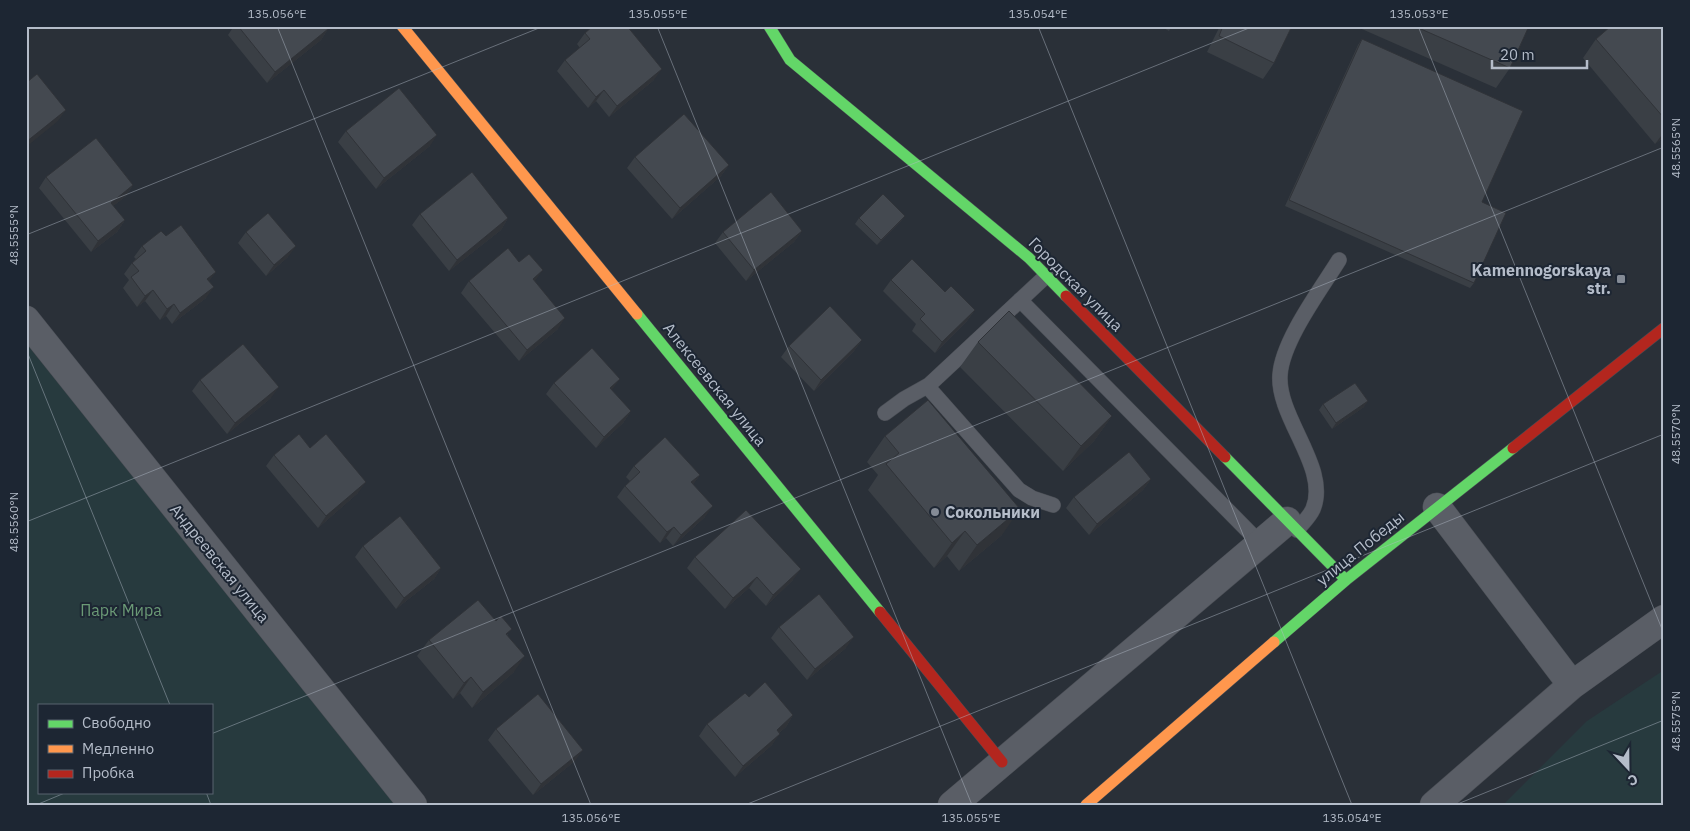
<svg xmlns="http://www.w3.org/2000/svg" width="1690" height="831" font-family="'IBM Plex Sans',sans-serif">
<rect width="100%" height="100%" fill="#2a3038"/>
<path fill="#273a3e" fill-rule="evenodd" d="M26,343l373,462h-373zM39,705h172v87h-172z
M1664,670v135h-161l84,-84z"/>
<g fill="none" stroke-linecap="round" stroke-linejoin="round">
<g stroke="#484c53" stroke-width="16">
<path id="lane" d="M1020,300l240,243
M927,386l92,104 13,8 21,7
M885,413l19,-14 25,-14 117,-109
M1297,530c5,-6 13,-14 16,-21 17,-41 -36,-91 -33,-134 2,-34 41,-86 59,-115"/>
</g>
<g stroke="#484c53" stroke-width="29">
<path id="street" d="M26,320l387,485
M1437,507l135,178
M952,805l335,-284
M1434,805l138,-120 92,-66"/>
</g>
<g stroke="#484c53" stroke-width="12">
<path id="fast" d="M769,26l21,34 239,198 37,38
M637,314l243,298
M1225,457l121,123
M1274,642l72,-62 167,-132"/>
</g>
<g stroke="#484c53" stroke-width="12">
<path id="slow" d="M402,26l235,288
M1086,805l188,-163"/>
</g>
<g stroke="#484c53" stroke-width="12">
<path id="jam" d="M1066,296l159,161
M1513,448l151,-120
M880,612l122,150"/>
</g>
<use href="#lane" stroke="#5a5e66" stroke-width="15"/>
<use href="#street" stroke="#5a5e66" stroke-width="28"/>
<use href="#fast" stroke="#63d668" stroke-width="11"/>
<use href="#slow" stroke="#ff974d" stroke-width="11"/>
<use href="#jam" stroke="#b3261e" stroke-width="11"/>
</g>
<path fill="#3a3f45" d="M234,26h92l2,3 -7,11 -54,43 -39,-48z
M1160,26h12l-3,5z
M1220,26h72l-18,37 -11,16 -56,-27z
M1355,26h174l-19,42 -14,20z
M1664,26v111l-9,7 -72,-86 13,-19z
M585,33l69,47 -45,37 -13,-16 -8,7 -31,-37 8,-11 15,-12 -3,-4z
M1362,39l112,244 -4,5 -185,-82 73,-161z
M346,131l84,15 -54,43 -38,-47z
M635,157l94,8 -8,11 -49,43 -45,-51z
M46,177l87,8 -7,11 -13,10 12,14 -8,12 -26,20 -52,-64z
M420,214l88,4 -7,12 -52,41 -37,-46z
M905,216l-4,5 -24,24 -22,-21 4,-6z
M802,231l-8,11 -48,39 -31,-38 8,-11z
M246,232l42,25 -22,19 -28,-33z
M166,236l43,46 -3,16 -34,26 -6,-8 -6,4 -15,-19 -8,6 -14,-19 6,-8 -5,-6 8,-11 4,-4 -2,-2 8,-11z
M891,280l54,12 30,18 -8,11 -32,32 -23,-22 4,-7 -33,-33z
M469,281l66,1 23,47 -39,32 -58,-68z
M862,340l-8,11 -40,40 -33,-34 8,-11z
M978,342l134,74 -18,25 -31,30 -103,-104z
M200,380l71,18 -44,36 -35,-43z
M554,383l57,7 20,21 -8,12 -27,25 -50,-54z
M1323,404l41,3 -32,22 -13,-19z
M885,436l117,99 -43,36 -12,-15 -13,12 -66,-78 10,-15 -11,-13z
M310,448l48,45 -40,35 -52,-62 8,-11z
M634,466l66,9 -7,9 12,33 -32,29 -7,-8 -6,5 -43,-46 8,-11 5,-5 -4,-4z
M1151,479l-8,11 -54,45 -23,-27 8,-11z
M363,546l78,22 -7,11 -38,30 -41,-52z
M695,557l98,23 -27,26 -17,-18 -24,21 -38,-41z
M496,621l12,14 6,37 -42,36 -12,-15 -7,6 -36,-43 12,-16z
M779,627l67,21 -39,32 -36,-42z
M749,697l44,18 -7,12 -7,6 -7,12 -37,32 -36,-41 8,-12z
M496,729l79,32 -42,34 -45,-55z"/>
<path fill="#303338" d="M328,29l-7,11 -54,43 8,-11z
M662,69l-8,11 -45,37 8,-11z
M604,90l-8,11 -8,7 8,-11z
M66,110l-8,11 -32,26v-5z
M1664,132v5l-9,7z
M437,135l-7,11 -54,43 8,-11z
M729,165l-8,11 -49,43 8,-11z
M133,185l-7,11 -23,18 8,-11z
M905,216l-4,5 -24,24 4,-5z
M508,218l-7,12 -52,41 8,-11z
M125,220l-8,12 -26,20 7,-11z
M802,231l-8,11 -48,39 8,-11z
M296,246l-8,11 -22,19 8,-11z
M543,270l-8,11 -10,9 8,-11z
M216,272l-8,11 -1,-4z
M214,287l-8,11 -34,26 8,-11z
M153,290l-8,11 -8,6 8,-11z
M174,304l-8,12 -6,4 7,-11z
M975,310l-8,11 -32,32 7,-11z
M565,318l-7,11 -39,32 8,-11z
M862,340l-8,11 -40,40 7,-11z
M620,379l-8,11 -10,10 8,-12z
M279,387l-8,11 -44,36 8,-11z
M1368,401l-4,6 -32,22 4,-6z
M631,411l-8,12 -27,25 8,-11z
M1112,416l-18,25 -31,30 18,-25z
M700,475l-8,11 -1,-4z
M1151,479l-8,11 -54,45 8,-11z
M366,482l-8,11 -40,35 8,-12z
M713,506l-8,11 -32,29 8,-11z
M1020,509l-18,26 -43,36 18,-26z
M674,527l-8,11 -6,5 7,-11z
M965,531l-18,25 -13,12 18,-25z
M441,568l-7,11 -38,30 8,-11z
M801,569l-8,11 -27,26 7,-11z
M757,577l-8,11 -24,21 8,-11z
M854,637l-8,11 -39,32 8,-11z
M525,656l-11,16 -42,36 11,-16z
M471,677l-11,16 -7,6 11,-16z
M793,715l-7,12 -17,14 8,-11z
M780,734l-8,11 -37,32 8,-11z
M583,750l-8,11 -42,34 8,-11z"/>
<path fill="#444950" stroke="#303338" d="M238,26h88l2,3 -53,43z
M593,26h34l35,43 -45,37 -13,-16 -8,7 -31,-37 25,-21 -5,-6z
M1223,26h69l-18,37 -55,-27z
M1414,26h115l-19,42z
M1611,26h53v92l-68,-79z
M1362,39l161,72 -41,91 24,11 -32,70 -185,-83z
M37,74l29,36 -40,32v-59z
M399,88l38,47 -53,43 -38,-47z
M684,114l45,51 -49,43 -45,-51z
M96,138l37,47 -22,18 14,17 -27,21 -52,-64z
M472,172l36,46 -51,42 -37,-46z
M771,192l31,39 -48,39 -31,-38z
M883,194l22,22 -24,24 -22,-22z
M268,213l28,33 -22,19 -28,-33z
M181,225l35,47 -9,7 7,8 -34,26 -6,-9 -7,5 -14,-19 -8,6 -14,-19 8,-6 -7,-8 14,-12 -4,-5 19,-15 5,5z
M508,248l11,14 10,-8 14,16 -10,9 32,39 -38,32 -58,-69z
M912,259l33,33 6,-6 24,24 -33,32 -22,-23 5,-5 -34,-34z
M830,306l32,34 -41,40 -32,-34z
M1009,311l103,105 -31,30 -103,-104z
M243,344l36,43 -44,36 -35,-43z
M592,348l28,31 -10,9 21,23 -27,26 -50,-54z
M1355,383l13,18 -32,22 -13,-19z
M928,400l92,109 -43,36 -12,-14 -13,12 -66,-79 13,-11 -14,-17z
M299,434l11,14 16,-14 40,48 -40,34 -52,-61z
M665,437l35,38 -9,7 22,24 -32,29 -7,-8 -7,5 -42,-46 15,-14 -6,-6z
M1129,452l22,27 -54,45 -23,-27z
M746,510l55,59 -28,26 -16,-18 -24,21 -38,-41z
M400,516l41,52 -37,30 -41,-52z
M819,594l35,43 -39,32 -36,-42z
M478,600l18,21 5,-5 11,13 -6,5 19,22 -42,36 -12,-15 -7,6 -35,-43z
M765,682l28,33 -16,15 3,4 -37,32 -36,-42 38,-31 4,4z
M538,694l45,56 -42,34 -45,-55z"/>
<path fill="none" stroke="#b4bcc9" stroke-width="1" stroke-opacity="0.45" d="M277,26l314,779M657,26l315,779M1038,26l314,779M1418,26l246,608M26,235l518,-209M26,349l144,356M26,522l1228,-496M211,734l1453,-587M206,792l5,13M36,805l31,-13M745,805l919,-371M1455,805l209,-85"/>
<g fill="#848b96" stroke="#1d2633" stroke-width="2">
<rect x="1616" y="274" width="10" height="10" rx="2.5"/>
<circle cx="935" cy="512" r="5"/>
</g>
<g text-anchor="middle" stroke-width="4" stroke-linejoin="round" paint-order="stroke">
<g font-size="16" font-weight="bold" fill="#b4bcc9" stroke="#1d2633" text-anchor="end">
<text x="1611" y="276">Kamennogorskaya<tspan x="1611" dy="18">str.</tspan></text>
<text x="945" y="518" text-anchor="start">Сокольники</text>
</g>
<g font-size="16" fill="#b4bcc9" stroke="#1d2633">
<text transform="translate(1076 284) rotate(45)" y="6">Городская улица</text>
<text transform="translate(715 384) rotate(51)" y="6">Алексеевская улица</text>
<text transform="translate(1360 548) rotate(-39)" y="6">улица Победы</text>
<text transform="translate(220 563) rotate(51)" y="6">Андреевская улица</text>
</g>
<g font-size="16" fill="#6b9a76" stroke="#1d2633">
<text x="121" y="616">Парк Мира</text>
</g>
</g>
<rect width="1690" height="831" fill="none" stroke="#1d2633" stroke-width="55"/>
<rect x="38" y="704" width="175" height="90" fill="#1d2633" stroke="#59626f"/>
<rect x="48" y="720" width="25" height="8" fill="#63d668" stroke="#59626f"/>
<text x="82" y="728" font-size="15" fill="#b4bcc9">Свободно</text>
<rect x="48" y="745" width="25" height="8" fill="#ff974d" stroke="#59626f"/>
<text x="82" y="754" font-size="15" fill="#b4bcc9">Медленно</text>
<rect x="48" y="770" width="25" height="8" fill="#b3261e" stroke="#59626f"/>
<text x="82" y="778" font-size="15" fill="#b4bcc9">Пробка</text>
<g transform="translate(1628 768) rotate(158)" stroke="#1d2633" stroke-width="4" paint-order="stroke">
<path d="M0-4L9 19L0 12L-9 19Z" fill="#b4bcc9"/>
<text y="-8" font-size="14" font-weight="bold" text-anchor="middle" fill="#b4bcc9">С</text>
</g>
<path d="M1492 60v8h95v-8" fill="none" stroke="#b4bcc9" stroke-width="2.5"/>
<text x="1500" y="60" font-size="15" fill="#b4bcc9" stroke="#1d2633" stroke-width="4" paint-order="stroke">20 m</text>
<rect x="28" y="28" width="1634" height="776" fill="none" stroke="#b4bcc9" stroke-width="2"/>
<g font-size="12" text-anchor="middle" fill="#b4bcc9">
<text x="277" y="18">135.056°E</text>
<text x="658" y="18">135.055°E</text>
<text x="1038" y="18">135.054°E</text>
<text x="1419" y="18">135.053°E</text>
<text transform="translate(1676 148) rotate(-90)" y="4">48.5565°N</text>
<text transform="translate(14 235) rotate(-90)" y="4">48.5555°N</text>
<text transform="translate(1676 434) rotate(-90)" y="4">48.5570°N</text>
<text transform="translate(14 522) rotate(-90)" y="4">48.5560°N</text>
<text transform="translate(1676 721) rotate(-90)" y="4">48.5575°N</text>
<text x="591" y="822">135.056°E</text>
<text x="971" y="822">135.055°E</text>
<text x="1352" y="822">135.054°E</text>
</g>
</svg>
